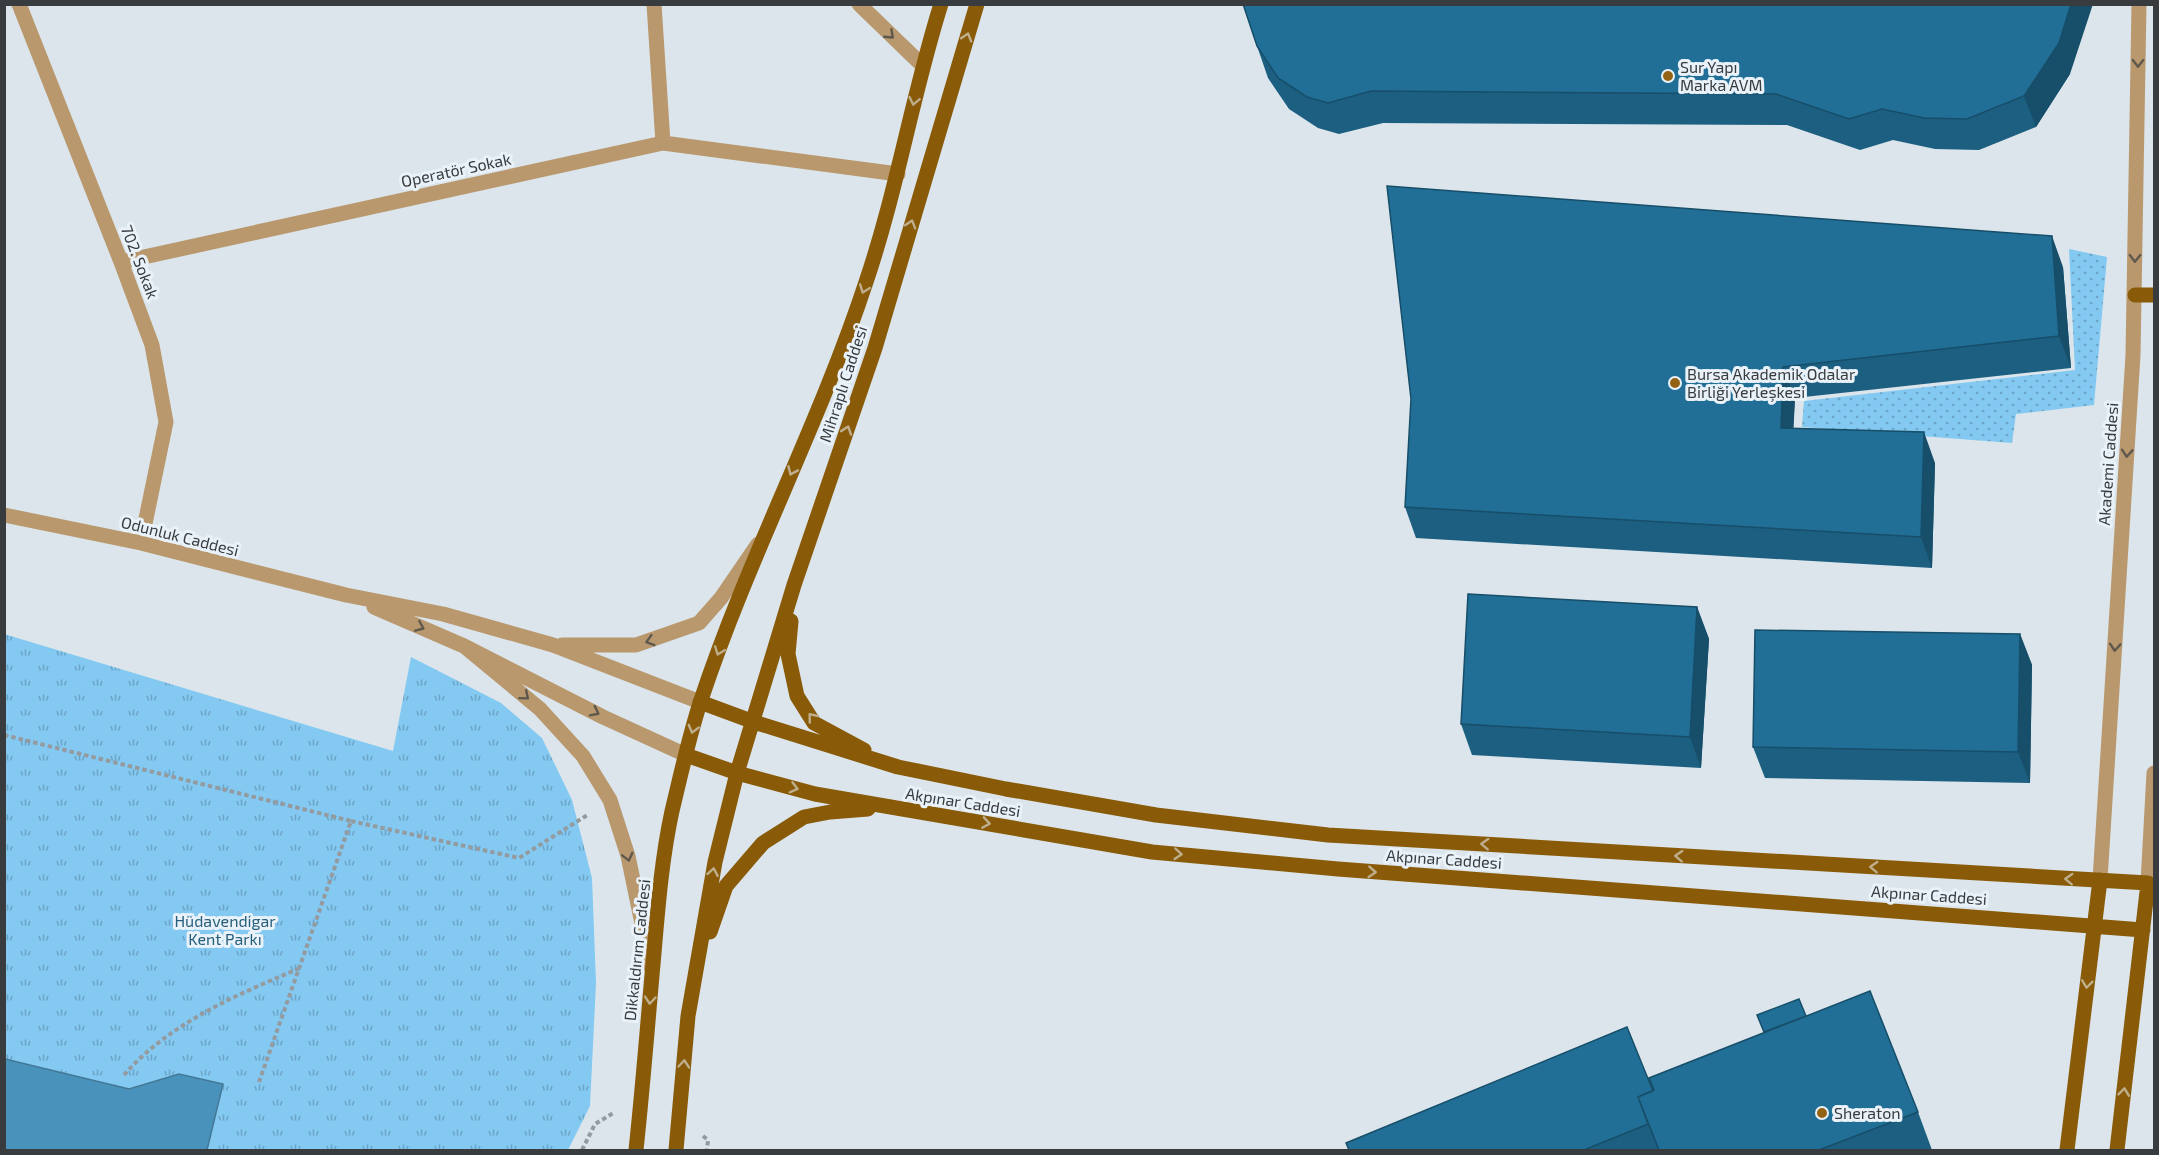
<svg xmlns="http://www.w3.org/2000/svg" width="2159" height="1155" font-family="'Exo 2',sans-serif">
<defs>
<pattern id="grass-dots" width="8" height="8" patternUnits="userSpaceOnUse" patternTransform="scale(1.5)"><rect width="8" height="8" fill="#83c9f2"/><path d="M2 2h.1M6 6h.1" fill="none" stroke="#6ca4c5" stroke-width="1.8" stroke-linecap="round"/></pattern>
<pattern id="park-tufts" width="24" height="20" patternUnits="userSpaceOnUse" patternTransform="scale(1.5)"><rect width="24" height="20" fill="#83c9f2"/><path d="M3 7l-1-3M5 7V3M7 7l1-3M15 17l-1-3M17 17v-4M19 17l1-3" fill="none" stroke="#6ca4c5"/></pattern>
</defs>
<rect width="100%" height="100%" fill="#dbe5eb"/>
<path fill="url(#grass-dots)" d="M2069,249l38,8 -13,148 -78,9 -4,29 -210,-16 2,-26 271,-31z"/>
<path fill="url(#park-tufts)" d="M4,634l389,117 18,-94 90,46 41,35 30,62 20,78 4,105 -6,123 -22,44h-563z"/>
<path fill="#4892bb" stroke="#447896" stroke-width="1.5" d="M5,1059l124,30 50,-15 44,10 -16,66h-202z"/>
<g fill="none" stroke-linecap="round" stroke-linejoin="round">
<path stroke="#949ba0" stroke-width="4" stroke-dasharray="4.5 3" stroke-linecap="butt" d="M4,735l347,86 -92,261
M351,821l168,37 70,-44
M124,1075c44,-51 114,-81 174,-106
M703,1136l5,4 -1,10
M582,1150l13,-26 20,-12"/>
<path stroke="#b9986d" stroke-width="15" d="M19,4l102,258 31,83 14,77 -25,121
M859,4l63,61
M663,143l235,31
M121,262l542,-119 -9,-139
M4,515l137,28 205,52 97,19 110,31 147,57
M374,607l90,39 139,71 83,38
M562,645h74l63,-22 22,-25 37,-54
M464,646l76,63 43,47 27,44 18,56 23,111
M2154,773l-6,110h6
M2100,880l33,-525 6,-351"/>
<path stroke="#895a07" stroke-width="15" d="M2135,295h19
M791,621l-3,33 9,42 17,27 50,27
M700,702l54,20 144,45 108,22 150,26 172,20 820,48 -31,267
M686,755l51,18 78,21 337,58 186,17 805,61
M710,932l16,-46 37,-43 41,-26 26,-5 38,-3
M636,1150c7,-65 12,-131 18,-197 4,-47 8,-96 18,-142 9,-37 17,-75 29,-111 47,-142 118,-275 165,-418 31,-91 46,-186 75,-278
M676,1150l12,-134 27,-154 22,-89 57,-188 81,-237 102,-344
M2067,1150l33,-270"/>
</g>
<path fill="#1c5f81" d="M1257,46l813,28 -34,53 -57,23 -44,-1 -42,-9 -33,10 -73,-25 -404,-2 -44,11 -21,-6 -29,-19 -21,-31z
M2063,267l8,101 -276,30 -2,30 142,35 -3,105 -516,-30 -11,-31 6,-108z
M1697,607l12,32 -8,129 -229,-13 -11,-31z
M2020,634l12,31 -2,118 -265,-5 -12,-31z
M1806,1016l112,96 14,38h-583l304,-59z"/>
<path fill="#174e69" d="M2071,4h22l-23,70 -34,53 -12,-31z
M2052,236l11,31 8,101 -12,-32z
M1783,367l12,31 -3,61 -11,-31z
M1924,432l11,31 -3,105 -11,-31z
M1697,607l12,32 -8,129 -11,-31z
M2020,634l12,31 -2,118 -12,-31z"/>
<path fill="#216f96" stroke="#174e69" stroke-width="1.5" d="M1243,4h828l-12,39 -35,53 -57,23 -43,-1 -42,-9 -33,10 -73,-25 -405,-3 -43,12 -21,-6 -29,-19 -21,-32z
M1387,186l665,50 7,100 -276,31 -2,61 143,4 -3,105 -516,-30 6,-108z
M1468,594l229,13 -7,130 -229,-13z
M1755,630l265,4 -2,118 -265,-5z
M1870,991l48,121 -99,38h-160l-21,-53 16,-7 -5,-12z
M1799,999l7,17 -42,16 -7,-17z
M1627,1027l26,64 -15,6 10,27 -64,26h-235l-3,-7z"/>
<defs><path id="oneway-chevron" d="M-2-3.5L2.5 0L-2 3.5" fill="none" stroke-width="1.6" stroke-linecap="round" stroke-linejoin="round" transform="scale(1.5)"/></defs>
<g stroke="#5f584d">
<use href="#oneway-chevron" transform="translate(890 35) rotate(43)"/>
<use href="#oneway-chevron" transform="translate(2138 63) rotate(91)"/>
<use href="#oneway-chevron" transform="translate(2135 258) rotate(91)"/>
<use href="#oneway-chevron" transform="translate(2127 453) rotate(94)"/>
<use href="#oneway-chevron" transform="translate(420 627) rotate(23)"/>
<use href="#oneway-chevron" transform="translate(650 641) rotate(163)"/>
<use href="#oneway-chevron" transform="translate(2115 647) rotate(94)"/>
<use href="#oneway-chevron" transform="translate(525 696) rotate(40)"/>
<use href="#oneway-chevron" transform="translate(595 712) rotate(27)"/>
<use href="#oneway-chevron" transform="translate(628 857) rotate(76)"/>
</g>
<g stroke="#beae8c">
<use href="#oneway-chevron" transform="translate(967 37) rotate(-73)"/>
<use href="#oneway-chevron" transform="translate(914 101) rotate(102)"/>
<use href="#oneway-chevron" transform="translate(911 224) rotate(-73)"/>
<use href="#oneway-chevron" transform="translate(864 289) rotate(110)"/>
<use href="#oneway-chevron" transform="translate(847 430) rotate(-71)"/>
<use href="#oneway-chevron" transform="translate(792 471) rotate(114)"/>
<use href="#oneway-chevron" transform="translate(719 651) rotate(110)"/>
<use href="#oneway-chevron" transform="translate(812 717) rotate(-129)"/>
<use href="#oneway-chevron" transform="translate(693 729) rotate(105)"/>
<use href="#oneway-chevron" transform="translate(794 788) rotate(15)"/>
<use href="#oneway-chevron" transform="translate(986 823) rotate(9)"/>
<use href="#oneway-chevron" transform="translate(1485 844) rotate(-177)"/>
<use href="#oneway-chevron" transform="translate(1178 854) rotate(5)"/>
<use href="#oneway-chevron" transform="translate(1679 856) rotate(-177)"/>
<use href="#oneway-chevron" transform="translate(1874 867) rotate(-177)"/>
<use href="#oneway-chevron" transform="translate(713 872) rotate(-80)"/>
<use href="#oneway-chevron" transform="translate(1372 872) rotate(4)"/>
<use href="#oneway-chevron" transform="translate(2069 879) rotate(-177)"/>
<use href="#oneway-chevron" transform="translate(2087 984) rotate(97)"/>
<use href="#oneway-chevron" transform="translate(650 1000) rotate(95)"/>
<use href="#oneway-chevron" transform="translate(684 1064) rotate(-85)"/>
<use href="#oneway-chevron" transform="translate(2124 1092) rotate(-83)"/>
</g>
<g fill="#946213" stroke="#e9f2f8" stroke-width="2">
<circle cx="1668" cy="76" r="6"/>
<circle cx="1675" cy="383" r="6"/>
<circle cx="1822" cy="1113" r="6"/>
</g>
<g text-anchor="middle" stroke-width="6" stroke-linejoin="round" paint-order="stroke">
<g font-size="16" fill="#393c3f" stroke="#e9f2f8" text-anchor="start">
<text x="1680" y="73">Sur Yapı<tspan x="1680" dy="18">Marka AVM</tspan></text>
<text x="1687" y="380">Bursa Akademik Odalar<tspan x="1687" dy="18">Birliği Yerleşkesi</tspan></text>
<text x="1834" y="1119">Sheraton</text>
</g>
<g font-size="16" fill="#393c3f" stroke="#e9f2f8">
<text transform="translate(456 170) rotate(-12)" y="6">Operatör Sokak</text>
<text transform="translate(140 262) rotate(69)" y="6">702. Sokak</text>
<text transform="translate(843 384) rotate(-72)" y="6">Mihraplı Caddesi</text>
<text transform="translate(2108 464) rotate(-86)" y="6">Akademi Caddesi</text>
<text transform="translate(180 536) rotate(14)" y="6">Odunluk Caddesi</text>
<text transform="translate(963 802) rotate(9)" y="6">Akpınar Caddesi</text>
<text transform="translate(1444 859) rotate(4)" y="6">Akpınar Caddesi</text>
<text transform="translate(1929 895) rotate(4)" y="6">Akpınar Caddesi</text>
<text transform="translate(637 950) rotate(-84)" y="6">Dikkaldırım Caddesi</text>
</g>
<g font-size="16" fill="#275e7c" stroke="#e9f2f8">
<text x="225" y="927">Hüdavendigar<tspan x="225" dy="18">Kent Parkı</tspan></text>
</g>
</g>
<rect width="2159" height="1155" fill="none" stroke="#393c3f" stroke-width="12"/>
</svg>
